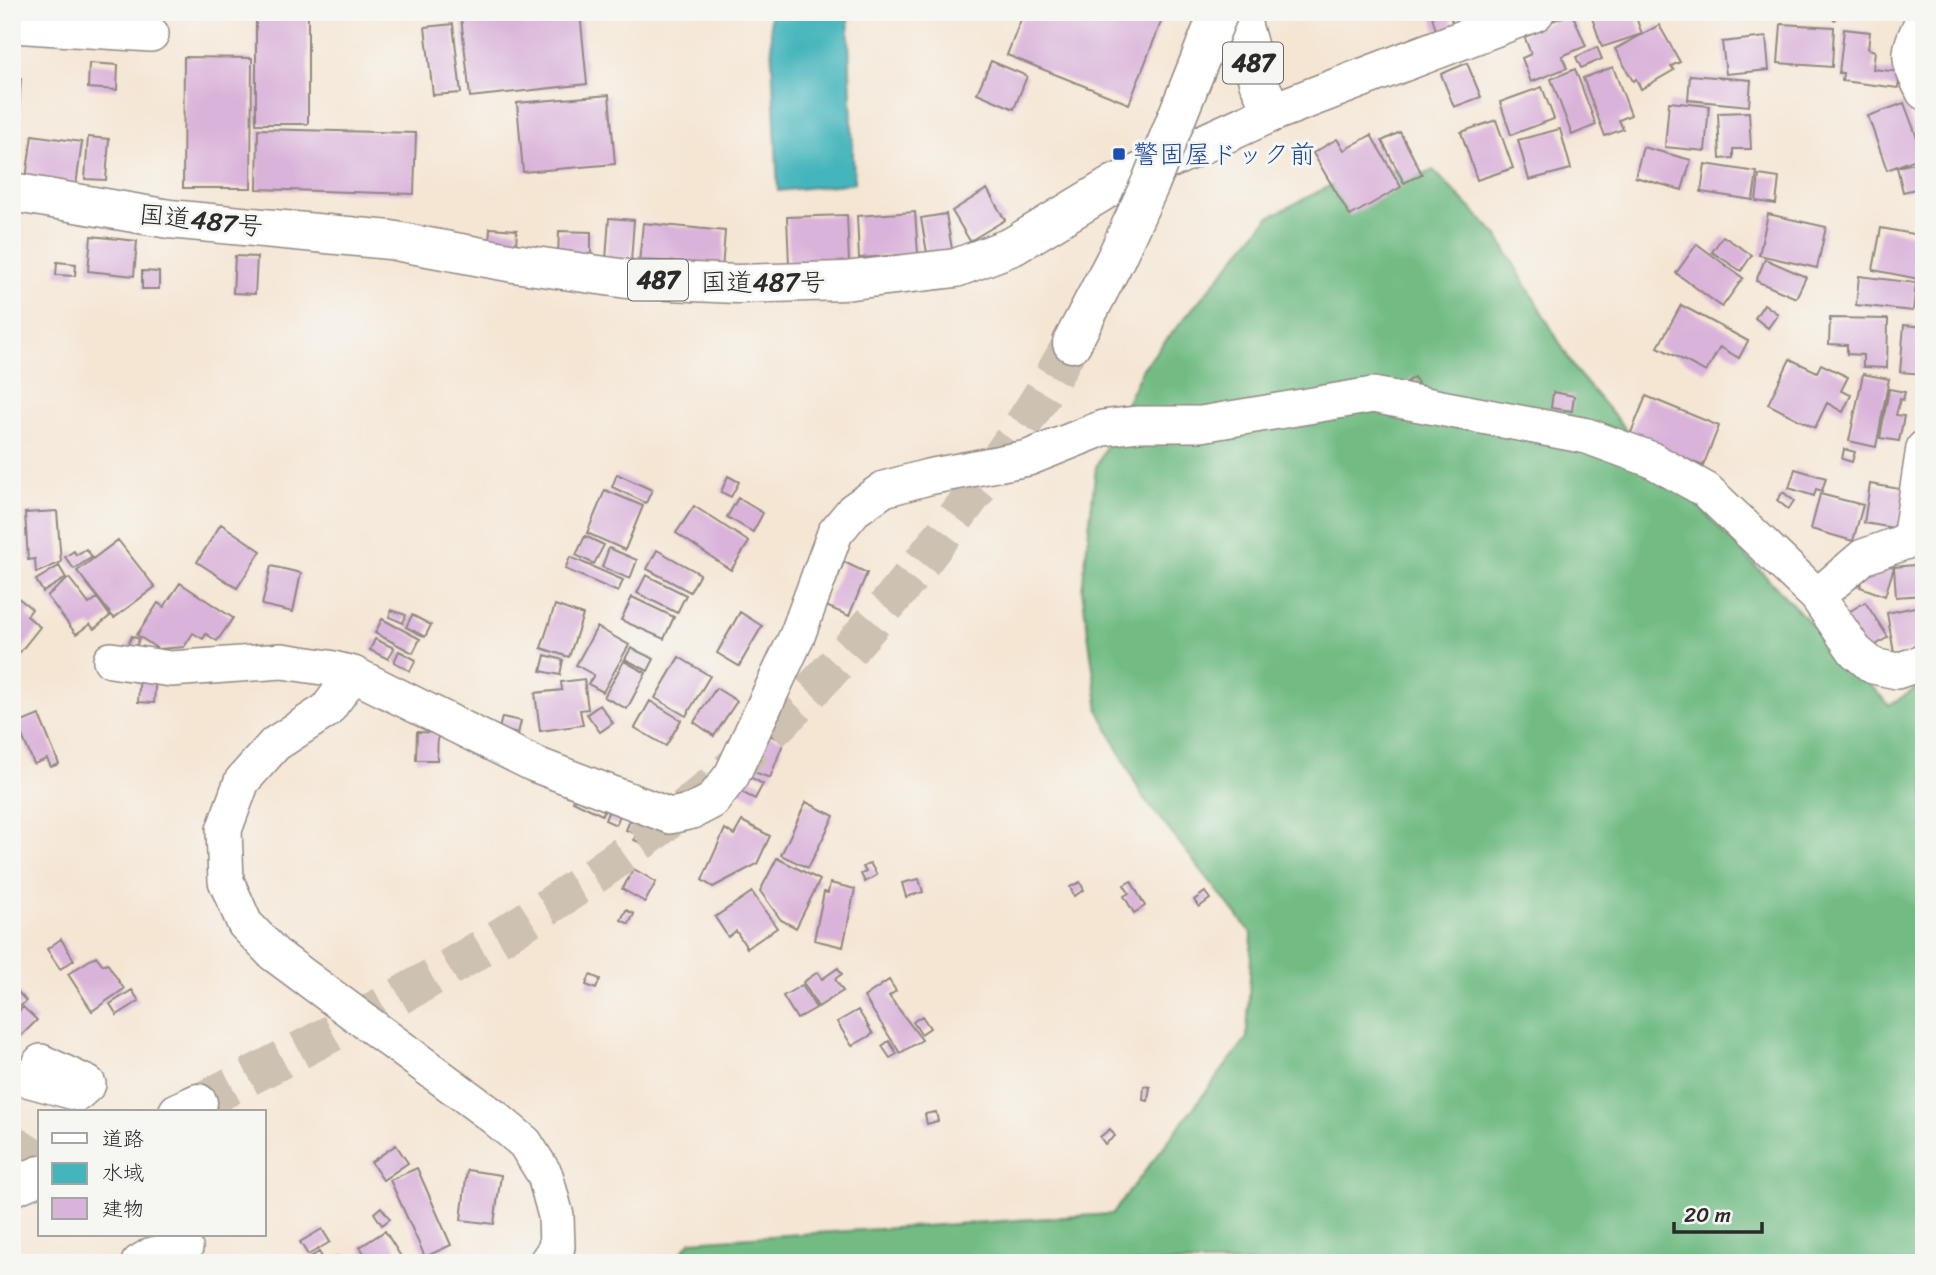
<svg xmlns="http://www.w3.org/2000/svg" width="1936" height="1275" font-family="Sriracha,'Klee One',sans-serif">
<rect width="100%" height="100%" fill="#f6f6f2"/>
<filter id="ink" filterUnits="userSpaceOnUse"><feTurbulence type="fractalNoise" baseFrequency=".0143" numOctaves="2"/><feDisplacementMap in="SourceGraphic" scale="14" xChannelSelector="R" yChannelSelector="G"/><feConvolveMatrix kernelMatrix="1 2 1 2 8 2 1 2 1" color-interpolation-filters="sRGB"/></filter>
<filter id="wash" filterUnits="userSpaceOnUse"><feTurbulence type="fractalNoise" baseFrequency=".00686" numOctaves="4" result="noise"/><feDisplacementMap in="SourceGraphic" scale="28" xChannelSelector="R" yChannelSelector="G"/><feGaussianBlur stdDeviation="1.57" result="paint"/><feColorMatrix in="noise" values="0 0 0 0 0 0 0 0 0 0 0 0 0 0 0 0 0 1.4 0 .05"/><feComposite in="paint" operator="in"/></filter>
<g filter="url(#wash)">
<rect width="100%" height="100%" fill="#f5e6d4"/>
<path fill="#72bc84" stroke="#4e7458" stroke-width="2" d="M1366,167l60,7 7,-4 64,65 79,136 56,66 257,268 35,-21v579h-1252l19,-22 421,-27 135,-176 5,-104 -110,-138 -43,-85 -17,-121 14,-123 47,-99 126,-151z"/>
<path fill="#45b5bc" stroke="#387074" stroke-width="2" d="M770,12h78l6,171 -76,8z"/>
<g id="blocks">
<path fill="#dab3da" d="M256,12h52v112h-52z
M511,12h69l7,72 -117,13 -9,-80z
M1024,12h141l-36,92 -122,-49z
M1431,12h18l4,14 -17,5z
M1590,12h44l8,22 -40,13z
M1819,12h20l-4,8z
M1572,13l14,33 -24,10 5,12 -36,14 -9,-24 9,-4 -8,-21z
M453,24l8,69 -28,2 -8,-68z
M1781,24l53,3 -2,40 -54,-4z
M1659,25l21,37 -9,4 3,4 -33,19 -5,-10 -3,2 -18,-32z
M1844,29l26,3 -2,17 7,2 -2,18 27,3 -2,16 -56,-7 1,-8h-4z
M1766,37l3,33 -43,4 -4,-32z
M1597,47l5,12 -21,9 -5,-11z
M184,57l68,1 -1,130h-68z
M991,61l36,15 -13,33 -37,-16z
M89,63l29,2 -1,25 -29,-2z
M1467,63l14,34 -27,10 -13,-33z
M1613,67l18,48 -12,5 4,9 -18,7 -22,-58z
M1575,69l21,56 -24,10 -21,-56z
M1690,75l61,5 -2,26 -61,-6z
M12,78h9l-2,32 -7,-1z
M1542,87l12,32 -43,16 -11,-33z
M609,95l6,69 -92,8 -6,-69z
M1669,102l40,4 -4,45 -40,-4z
M1904,103l20,53 -37,14 -19,-54z
M1749,112l2,37h-18v9l-13,1 -2,-46z
M1496,120l17,48 -36,12 -16,-48z
M12,124h5l-3,23h-2z
M258,129l158,4 -2,61 -157,-5z
M1560,129l11,40 -42,11 -11,-40z
M1400,132l22,42 -18,9 -22,-42z
M32,135l50,7 -7,51 -49,-14z
M1371,135l30,52 -51,29 -37,-63 24,-14 7,11z
M88,137l21,2 -3,41 -21,-1z
M1643,147l48,13 -9,30 -47,-13z
M1924,161v26l-21,5 -6,-25z
M1705,164l52,8 -4,28 -52,-8z
M1759,175l20,3 -3,26 -20,-3z
M987,189l18,31 -35,21 -18,-30z
M915,212l3,42 -59,4 -2,-42z
M946,214l6,35 -25,4 -6,-35z
M1768,214l58,13 -9,41 -58,-13z
M847,215l2,47 -60,2 -2,-47z
M609,218l25,2 -3,42 -25,-2z
M643,223l82,8 -3,40 -83,-8z
M490,228l27,2 -1,18 -27,-2z
M1881,228l43,8v44l-51,-10z
M559,231l32,1v26l-33,-1z
M91,236l46,5 -3,35 -46,-5z
M1723,236l29,19 -11,16 -29,-19z
M1697,244l46,34 -21,29 -46,-34z
M235,256l22,1 -2,37 -22,-1z
M1765,259l41,18 -10,21 -40,-17z
M57,262l19,2 -1,12 -19,-1z
M142,271l17,1v17h-17z
M1859,276l57,7 -3,28 -57,-6z
M1764,304l14,10 -10,14 -13,-10z
M1681,305l67,36 -9,17 -19,-11 -14,25 -48,-25z
M1830,318l58,1 -1,49 -24,-1v-12l-16,-1v-9l-18,-1z
M1904,325l20,2v47l-24,-2z
M1790,359l27,13 4,-8 27,13 -7,14 10,4 -8,17 -16,-9 -12,25 -47,-24z
M1863,374l26,5 -13,68 -27,-6z
M1414,377l4,6 -10,7 -4,-6z
M1889,389l16,3 -2,8 -3,-1 -4,16 8,1 -5,25 -19,-3z
M1553,392l21,4 -2,15 -21,-3z
M1646,396l73,30 -16,40 -73,-31z
M1844,449l11,3 -3,10 -10,-3z
M1795,469l31,9 -4,13 -6,-2 -2,7 -25,-8z
M617,474l35,16 -6,13 -34,-16z
M728,476l11,6 -8,15 -10,-5z
M1870,484l36,6 -6,39 -36,-6z
M605,490l38,16 -18,44 -38,-17z
M1783,492l11,9 -6,8 -11,-9z
M1820,494l43,11 -10,36 -42,-12z
M12,498h4l2,33 -6,1z
M738,498l25,15 -10,19 -26,-15z
M694,506l55,36 -18,28 -55,-37z
M57,511l4,51 -25,11 -1,-14 -7,1 -3,-47z
M221,524l40,27 -24,37 -40,-26z
M585,536l19,9 -10,19 -18,-9z
M118,540l37,47 -41,31 -37,-47z
M609,548l28,12 -7,19 -28,-12z
M86,549l6,8 -18,12 -9,-12 9,-6 2,4z
M657,550l43,24 -10,18 -43,-23z
M570,557l53,23 -5,12 -53,-23z
M1870,559l24,8 -9,29 -25,-9z
M844,562l23,11 -18,43 -23,-10z
M1924,564v31l-28,2 -2,-30z
M59,566l7,12 -23,14 -7,-12z
M271,566l30,7 -8,39 -31,-7z
M646,575l40,20 -9,18 -40,-20z
M69,578l20,26 8,-6 13,18 -16,13 -4,-5 -14,10 -29,-38z
M180,583l53,35 -16,23 -11,-7 -3,5 -10,-6 -9,14 -26,2 -21,-14 21,-32 6,4z
M12,593l20,16 -5,7 13,11 -20,25 -8,-6z
M632,597l42,20 -10,22 -43,-19z
M1865,602l23,35 -23,15 -23,-36z
M555,605l28,10 -14,42 -28,-9z
M1924,605v43l-30,5 -7,-40z
M391,610l15,5 -3,8 -14,-6z
M740,612l22,14 -23,40 -22,-13z
M412,615l19,10 -6,12 -19,-10z
M382,619l38,20 -7,14 -38,-20z
M597,627l32,18 -26,47 -15,-8 6,-9 -18,-10z
M132,636l7,3 -4,11 -8,-4z
M375,639l19,9 -6,11 -18,-9z
M631,648l23,11 -6,12 -23,-12z
M399,651l17,9 -6,11 -16,-9z
M545,655l18,5 -3,15 -19,-4z
M679,657l31,19 -24,40 -31,-18z
M624,661l22,12 -19,36 -23,-12z
M140,674l16,1 -2,28 -16,-1z
M584,679l4,30 -8,1 3,15 -43,6 -5,-38 27,-3 -1,-8z
M716,688l21,13 -23,35 -20,-14z
M650,701l31,19 -15,26 -31,-18z
M600,705l13,18 -13,9 -13,-18z
M39,715l20,49 -8,3 -4,-8 -13,5 -17,-40z
M502,717l19,4 -3,13 -19,-5z
M417,732l21,1 -1,27h-21z
M764,733l20,8 -14,37 -21,-8z
M746,775l17,9 -8,15 -18,-9z
M578,790l30,14 -6,11 -29,-14z
M806,802l28,14 -26,52 -27,-13z
M612,803l11,5 -7,17 -11,-5z
M634,811l25,11 -11,24 -14,-6 2,-6 -10,-4z
M742,821l28,15 -13,28 -44,23 -11,-7 23,-51 9,6z
M777,858l43,22 -24,48 -15,-8 -21,-29z
M870,863l7,12 -12,7 -4,-8 5,-2 -3,-5z
M634,869l22,13 -11,20 -23,-13z
M919,879l4,13 -17,5 -4,-14z
M1131,881l14,25 -11,7 -10,-17 5,-3 -5,-8z
M1080,882l4,8 -10,6 -4,-9z
M830,883l25,6 -12,58 -29,-7 10,-48 4,1z
M752,892l25,36 -30,20 -11,-17 -8,6 -13,-20z
M1205,892l5,7 -11,8 -5,-7z
M626,910l8,4 -5,10 -8,-4z
M61,939l13,21 -14,9 -13,-20z
M96,956l7,9 4,-2 17,26 -32,22 -24,-37z
M838,968l4,6 -7,5 8,12 -25,16 -15,-25 15,-10 4,7z
M590,975l10,4 -4,10 -10,-4z
M889,980l7,11 -7,5 33,44 -22,13 -36,-56z
M12,985l14,16 -14,13z
M802,985l14,23 -19,11 -14,-23z
M132,990l7,11 -22,14 -7,-11z
M23,1007l14,13 -21,21 -4,-3v-20z
M858,1010l15,24 -21,12 -15,-24z
M922,1016l8,12 -9,6 -8,-12z
M889,1041l8,13 -7,4 -8,-12z
M1144,1086l6,1 -2,14 -5,-1z
M936,1112l2,9 -11,3 -2,-10z
M1110,1129l5,7 -10,8 -5,-7z
M396,1145l12,18 -25,17 -12,-18z
M417,1168l34,77 -26,12 -35,-77z
M467,1170l34,5 -7,49 -33,-4z
M381,1207l9,12 -8,6 -8,-12z
M322,1229l8,13 -22,13 -8,-13z
M385,1231l20,32h-46l-1,-2 8,-5 -6,-9z
M319,1252l6,10 12,-6 5,7h-41z"/>
</g>
</g>
<g filter="url(#ink)">
<use href="#blocks" fill-opacity="0" stroke="#908880" stroke-width="2"/>
<g fill="none" stroke-linecap="round" stroke-linejoin="round">
<path stroke="#cdc1b2" stroke-width="35" stroke-dasharray="35 18" stroke-linecap="butt" d="M12,1142l28,18"/>
<path stroke="#cdc1b2" stroke-width="38" stroke-dasharray="38 19" stroke-linecap="butt" d="M198,1103c172,-88 344,-179 495,-302 99,-81 184,-178 261,-281 23,-31 48,-63 69,-96 18,-26 33,-54 49,-81"/>
<g stroke="#908880" stroke-width="38">
<path id="minor" d="M1924,18c-16,35 -19,38 0,74
M12,25l139,9
M1828,587l35,-30 47,-17 14,-92
M111,660l60,9 111,-8 47,7 24,6 181,90 136,52 23,-5 19,-10 20,-26 65,-139 38,-103 19,-23 30,-21 44,-12 100,-19 75,-30 35,-4h63l172,-29 214,41 63,23 56,31 111,106 38,55 18,15 24,5 27,-9
M353,674l-26,36 -52,34 -33,37 -18,49 2,51 19,43 29,30 220,163 31,26 20,32 11,41 1,31 -11,16
M12,1075l66,18 10,-9 -47,-22
M139,1263l13,-8 33,-7 -10,-13"/>
</g>
<g stroke="#908880" stroke-width="41">
<path id="tertiary" d="M1273,112l262,-100"/>
</g>
<g stroke="#908880" stroke-width="41">
<path id="trunk" d="M1239,12l19,69 15,31
M12,192l157,27 221,21 124,23 113,16 110,5 107,-3 112,-13 57,-22 102,-62 158,-72
M1072,343l44,-85
M178,1112l20,-9
M12,1187l28,-12"/>
</g>
<use href="#minor" stroke="#fff" stroke-width="35"/>
<use href="#tertiary" stroke="#fff" stroke-width="38"/>
<use href="#trunk" stroke="#fff" stroke-width="38"/>
<g stroke="#908880" stroke-width="41" stroke-linecap="butt">
<path id="trunk-bridge" d="M1116,258l34,-74 69,-172"/>
</g>
<use href="#trunk-bridge" stroke="#fff" stroke-width="38"/>
</g>
</g>
<rect fill="#1a4fb4" stroke="#f6f6f2" stroke-width="2.5" x="1112" y="147" width="14" height="14" rx="3.5"/>
<g text-anchor="middle" stroke-width="6" stroke-linejoin="round" paint-order="stroke">
<g fill="#f6f6f2" stroke="#686867" stroke-width="2">
<rect x="1223" y="42.5" width="60" height="41" rx="5"/>
<rect x="628" y="259.5" width="60" height="41" rx="5"/>
</g>
<g font-size="24" font-weight="bold" fill="#2b2b2b">
<text x="1253" y="71">487</text>
<text x="658" y="288">487</text>
</g>
<g font-size="26" fill="#164399" stroke="#f6f6f2" text-anchor="start">
<text x="1133" y="163">警固屋ドック前</text>
</g>
<g font-size="26" fill="#2b2b2b" stroke="#f6f6f2">
<text transform="translate(201 220) rotate(6)" y="9">国道487号</text>
<text x="763" y="291">国道487号</text>
</g>
</g>
<rect width="1936" height="1275" fill="none" stroke="#f6f6f2" stroke-width="42"/>
<rect x="38" y="1110" width="228" height="126" fill="#f6f6f2" stroke="#a5a5a2" stroke-width="2"/>
<rect x="52" y="1133" width="35" height="10" fill="#ffffff" stroke="#a5a5a2" stroke-width="2"/>
<text x="102" y="1146" font-size="21" fill="#2b2b2b">道路</text>
<rect x="52" y="1163" width="35" height="21" fill="#45b5bc" stroke="#a5a5a2" stroke-width="2"/>
<text x="102" y="1180" font-size="21" fill="#2b2b2b">水域</text>
<rect x="52" y="1198" width="35" height="21" fill="#dab3da" stroke="#a5a5a2" stroke-width="2"/>
<text x="102" y="1216" font-size="21" fill="#2b2b2b">建物</text>
<path d="M1674 1222v10h88v-10" fill="none" stroke="#2b2b2b" stroke-width="3.5"/>
<text x="1684" y="1222" font-size="21" fill="#2b2b2b" stroke="#f6f6f2" stroke-width="5" paint-order="stroke">20 m</text>
</svg>
